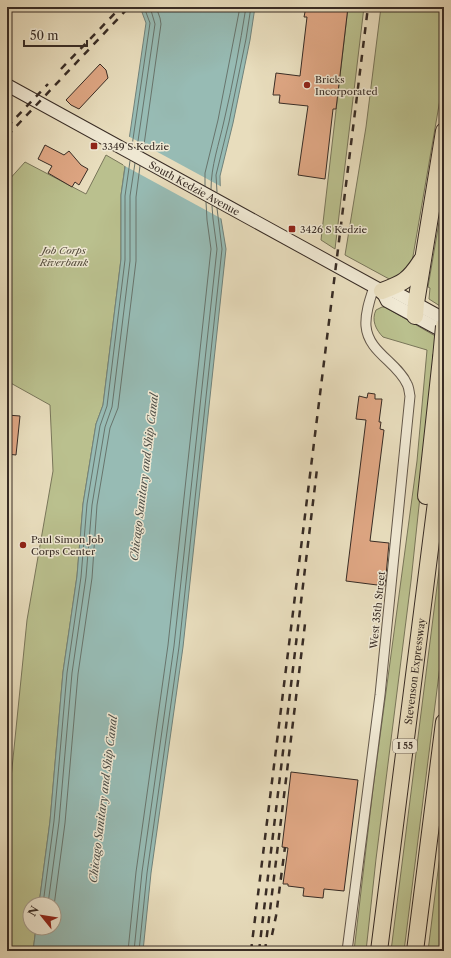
<svg xmlns="http://www.w3.org/2000/svg" width="451" height="958" font-family="'Libre Caslon Text',serif">
<rect width="100%" height="100%" fill="#e8ddbd"/>
<filter id="stains"><feTurbulence type="fractalNoise" baseFrequency=".005" numOctaves="4"/><feColorMatrix values="0 0 0 0 .2 0 0 0 0 .09 0 0 0 0 .02 0 0 0 .5 -.17"/></filter>
<radialGradient id="worn" r=".72"><stop offset=".6" stop-color="#630" stop-opacity="0"/><stop offset="1" stop-color="#630" stop-opacity=".3"/></radialGradient>
<path fill="#bac08e" stroke="#79765a" d="M348,7h16l-29,242 -14,-9z
M381,7h63v69l-32,186 -1,6 -20,12 -46,-25 21,-128z
M106,155l19,11 -4,29v64l-18,146 -7,19 -13,80 -6,72 -14,96 -13,149 -11,83h-9v24h6l-3,23h-26v-133l20,-198 26,-149 -3,-66 -43,-24v-199l18,-20 61,32z
M444,193v72l-4,41 -11,-7 1,-11 -2,-1z
M382,307h3l52,30 -26,244 -35,278 -10,92h-12l19,-162 44,-328 10,-111 -44,-13c-7,-7 -12,-17 -7,-27z
M444,531v103l-40,317h-13z
M444,823v128h-16z"/>
<path fill="#97bbb4" stroke="#71827b" d="M140,7h115l-5,33 -17,83 -13,53 1,43 5,30 -43,398 -32,226 -8,78h-110l3,-23h18v-24h-15l11,-83 13,-149 14,-96 6,-72 13,-80 7,-19 18,-146v-64l25,-172z"/>
<path fill="#e8ddbd" d="M128,136l94,51 2,33 -101,-55z"/>
<g fill="none" stroke-linecap="round" stroke-linejoin="round">
<path stroke="#68746c" stroke-width="1" d="M132,146l18,-123 -6,-16
M137,148l18,-124 -5,-17
M143,152l18,-128 -1,-6 -4,-11
M205,186v-13l13,-53 22,-113
M211,189c0,-23 8,-45 13,-68 9,-38 16,-76 22,-114
M217,192l-1,-17 13,-53 17,-83 5,-32
M43,904l11,-83 13,-148 14,-96 6,-73 13,-78 7,-20 18,-146v-64l5,-35
M48,904l11,-82 13,-149 14,-96 6,-72 13,-78 7,-20 18,-146v-65l5,-33
M54,906l11,-83 13,-149 14,-96 5,-73 13,-77 8,-20 18,-147v-64l4,-31
M128,951l8,-79 32,-227 43,-396 -4,-29 -1,-18
M134,951l8,-79 32,-226 43,-397 -4,-30 -1,-13
M139,951l8,-78 32,-226 43,-398 -5,-41"/>
</g>
<path fill="#dea683" stroke="#382c25" d="M306,7h42l-12,102h-3l-8,70 -27,-4 10,-69 -29,-3 1,-8h-7l3,-22 24,3 7,-59h-3z
M100,64l6,6 2,8 -29,31 -8,-4 -5,-5z
M45,145l19,10 5,-4 12,14 7,4 -9,16 -4,-3 -3,5 -24,-14 4,-7 -14,-7z
M368,393l7,1v5h7l-3,23h2l-1,7 4,1 -14,111 19,2 -4,43 -39,-5 20,-161 -10,-1 3,-23 8,2z
M7,415l13,1 -4,39 -9,-1z
M291,772l67,8 -14,111 -20,-2 -1,9 -20,-2 1,-8 -16,-2v-2h-5l5,-36 -6,-1z"/>
<g fill="none" stroke-linecap="round" stroke-linejoin="round">
<g stroke="#64584b" stroke-width="11">
<path id="minor" d="M347,951l33,-256 30,-299c-1,-4 -1,-9 -3,-12 -10,-22 -39,-32 -41,-58 -1,-13 4,-27 8,-39"/>
</g>
<g stroke="#382c25" stroke-width="14">
<g id="secondary">
<path id="s1" d="M7,85l375,206h11l51,28"/>
<path d="M382,291l5,10 57,31"/>
</g>
</g>
<g stroke="#382c25" stroke-width="18">
<g id="motorway">
<path d="M382,291c21,-8 26,-10 39,-30"/>
<path d="M415,316l1,-13 28,-172"/>
<path d="M426,496l15,-138"/>
<path id="s2" d="M379,951l65,-512"/>
<path d="M415,951l29,-229"/>
</g>
</g>
<use href="#minor" stroke="#f0e9d4" stroke-width="9"/>
<use href="#secondary" stroke="#f0e9d4" stroke-width="12"/>
<use href="#motorway" stroke="#e8ddbd" stroke-width="16"/>
<path stroke="#382c25" stroke-width="2.5" stroke-dasharray="7 7" stroke-linecap="butt" d="M61,69l60,-62
M7,127l41,-43
M7,136l122,-129
M272,935l4,-19 9,-69
M251,951l117,-944
M259,951l58,-482
M265,951l40,-327"/>
<g stroke="#382c25" stroke-width="18" stroke-linecap="butt">
<path id="motorway-bridge" d="M441,358l3,-32"/>
</g>
<use href="#motorway-bridge" stroke="#e8ddbd" stroke-width="16"/>
</g>
<g fill="#8f2418" stroke="#f0e9d4" stroke-width="1.5">
<circle cx="307" cy="85" r="4"/>
<rect x="90" y="142" width="8" height="8" rx="2"/>
<rect x="288" y="225" width="8" height="8" rx="2"/>
<circle cx="23" cy="545" r="4"/>
</g>
<g text-anchor="middle" stroke-width="3" stroke-linejoin="round" paint-order="stroke">
<rect fill="#f0e9d4" stroke="#6f655a" stroke-width="1" x="393" y="739" width="24" height="14" rx="3"/>
<g font-size="9" font-weight="bold" fill="#382c25">
<text x="405" y="749">I 55</text>
</g>
<g font-size="10" fill="#382c25" stroke="#f0e9d4" text-anchor="start">
<text x="315" y="83">Bricks<tspan x="315" dy="12">Incorporated</tspan></text>
<text x="102" y="150">3349 S Kedzie</text>
<text x="300" y="233">3426 S Kedzie</text>
<text x="31" y="543">Paul Simon Job<tspan x="31" dy="12">Corps Center</tspan></text>
</g>
<g font-size="10" fill="#382c25" stroke="#f0e9d4">
<text dy="4" stroke="none"><textPath href="#s1" startOffset="214">South Kedzie Avenue</textPath></text>
<text transform="translate(377 610) rotate(-84)" y="4">West 35th Street</text>
<text dy="4" stroke="none"><textPath href="#s2" startOffset="282">Stevenson Expressway</textPath></text>
</g>
<g font-size="10" font-style="italic" fill="#524a3a" stroke="#f0e9d4">
<text x="64" y="254">Job Corps<tspan x="64" dy="12">Riverbank</tspan></text>
</g>
<g font-size="11" font-style="italic" fill="#505049" stroke="#f0e9d4">
<text transform="translate(144 477) rotate(-83)" y="4">Chicago Sanitary and Ship Canal</text>
<text transform="translate(103 799) rotate(-83)" y="4">Chicago Sanitary and Ship Canal</text>
</g>
</g>
<rect width="451" height="958" fill="none" stroke="#e8ddbd" stroke-width="24"/>
<rect x="8" y="8" width="435" height="942" fill="none" stroke="#382c25" stroke-width="2"/>
<rect x="12" y="12" width="427" height="934" fill="none" stroke="#382c25"/>
<g transform="translate(42 916) rotate(300)"><circle r="19" fill="#f0e9d4" stroke="#a69d8e"/>
<path d="M0-3L7 15L0 10L-7 15Z" fill="#8f2418"/>
<text y="-6" font-size="11" font-weight="bold" text-anchor="middle" fill="#382c25">N</text>
</g>
<path d="M24 40v6h63v-6" fill="none" stroke="#382c25" stroke-width="2"/>
<text x="30" y="40" font-size="12" fill="#382c25" stroke="#f0e9d4" stroke-width="3" paint-order="stroke">50 m</text>
<rect width="100%" height="100%" filter="url(#stains)"/>
<rect width="100%" height="100%" fill="url(#worn)"/>
</svg>
